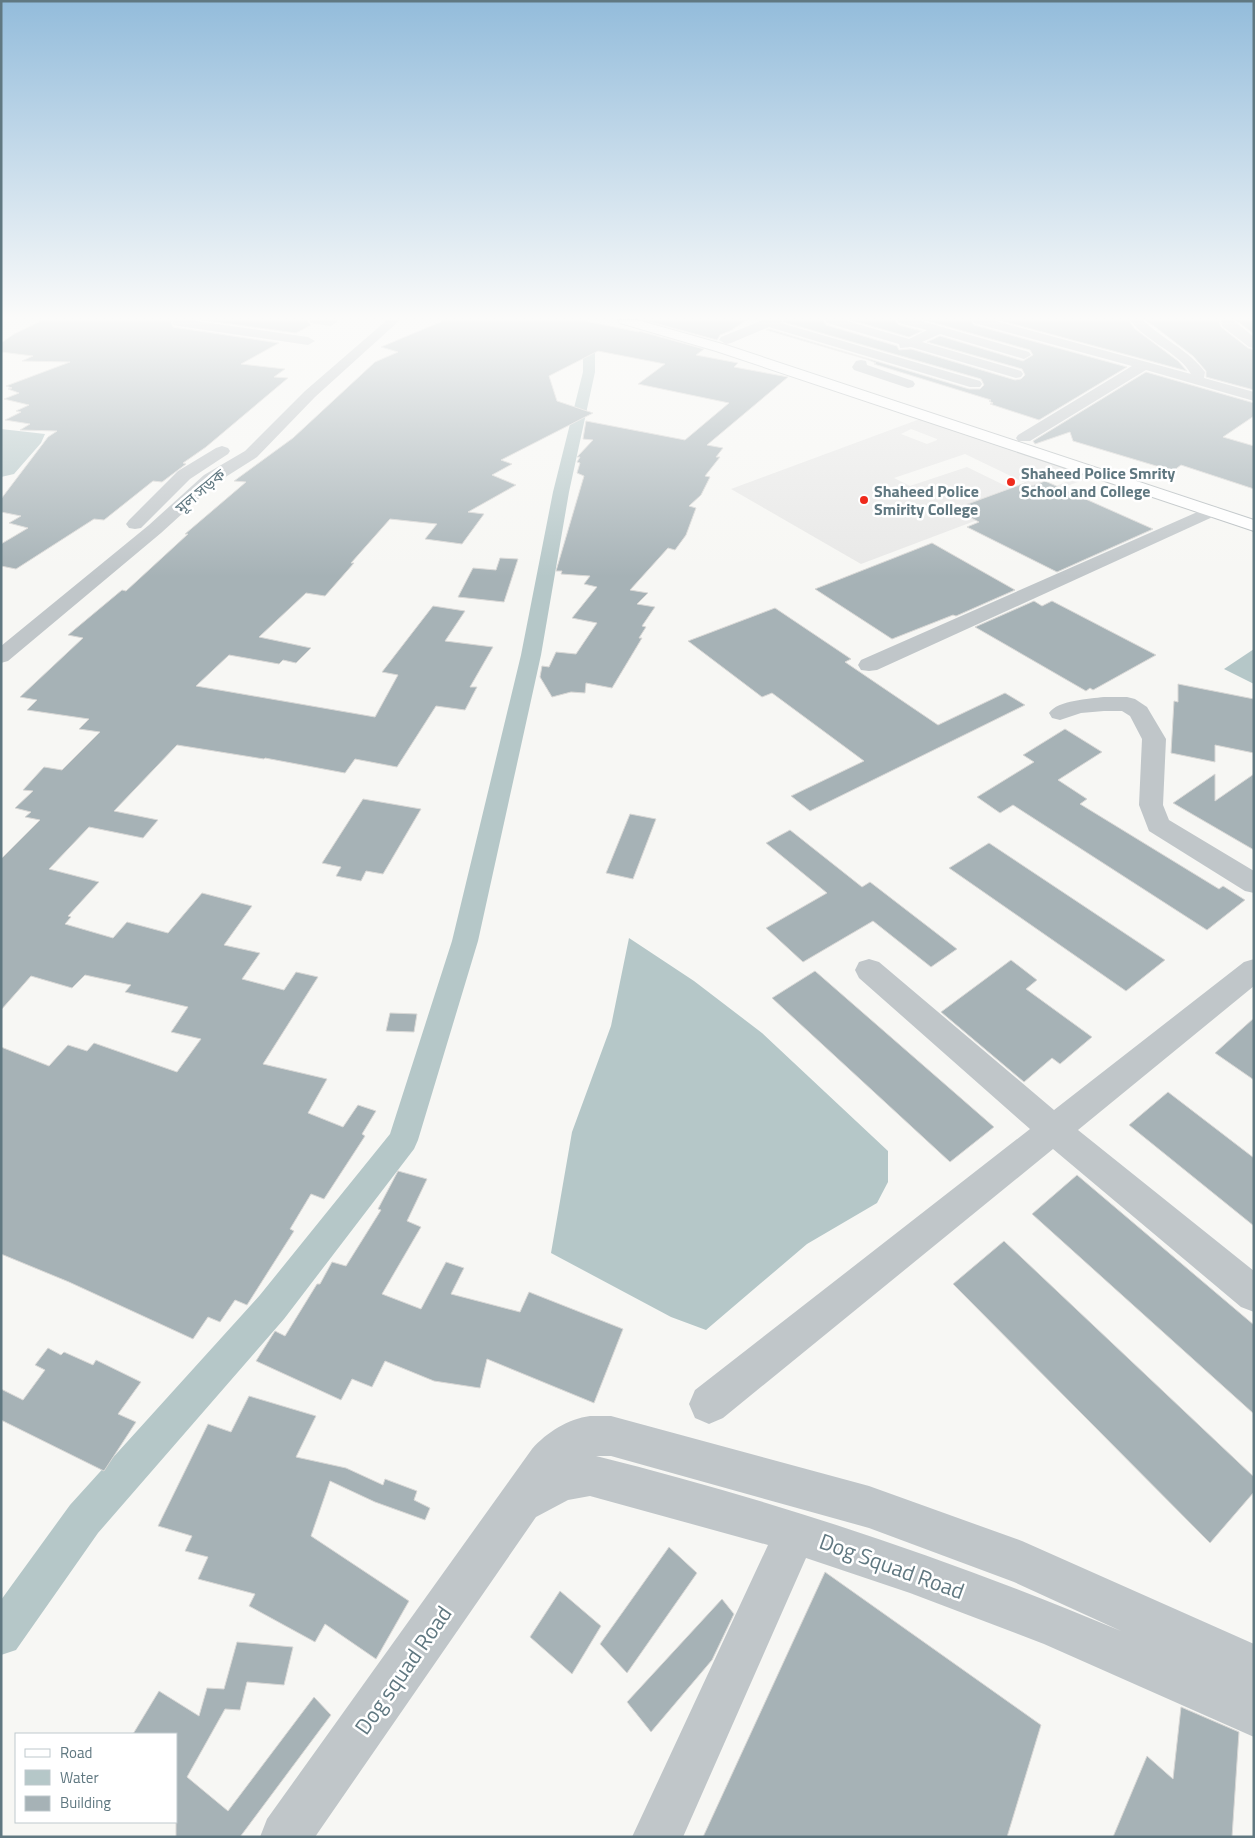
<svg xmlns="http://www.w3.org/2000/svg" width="1255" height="1838" font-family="'Titillium Web','Noto Sans Bengali',sans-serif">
<rect width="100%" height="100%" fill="#f7f7f4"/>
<path fill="#e8e8e7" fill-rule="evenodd" d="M920,419l171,58 -230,87 -130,-75zM911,429l26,10v1l-10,4 -26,-10zM965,454l75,36 -86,19 56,-21 -43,-21 -57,19 -16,-8zM1068,472l10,5 -27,11 -10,-5z"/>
<path fill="#b5c7c8" d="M1,429l44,5 -4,9 -27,31 -13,3z
M1254,649v35l-30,-15z
M629,938l65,43 68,52 126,118v31l-11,21 -70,41 -101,86 -35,-13 -120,-64 21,-121 39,-106z"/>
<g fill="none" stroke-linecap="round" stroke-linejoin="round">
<path fill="#b5c7c8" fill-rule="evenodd" d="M593,325l6,4 -4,23v20l-26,120 -28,163 -63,286 -60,199 -4,9 -130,170 -186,214 -82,117 -15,5v-55l69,-95 190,-210 130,-161 62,-193 69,-286 32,-163 30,-120v-20l4,-23z"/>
</g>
<path fill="#a6b2b6" stroke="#d9d8d6" d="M43,320h128l2,7 106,16 -38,21 44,5 -11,8 14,1 -82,69 -23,16 3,1 -24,18 -9,-1 -49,39 -10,-1 -78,50 -15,-3v-22l27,-16 -19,-5 12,-7 -20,-4v-13l47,-62 9,-6 -37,-1 10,-6 -25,-4 16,-8 -5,-1 13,-6 -25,-6 15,-6 -11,-4 4,-1 -6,-2 64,-24 -48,-1 11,-5 -32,-4v-9l13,-9z
M201,320h106l4,5 -15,8z
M445,320h135l59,12v-1l65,18 -8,6 42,8 -4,4 54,10 -81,68 16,3 -7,9h4l-15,19 5,1 -9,18 -12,11 7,2 -10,27 -11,15 -7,-2 -38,42 18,3 -11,11 18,3 -13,19 4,1 -7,11h3l-30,50 -26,-5 -1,10 -14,-1 -19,5 -12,-20 2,-11 7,1 7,-15 20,2 21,-31 -25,-5 25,-31 -13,-3 6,-8 -29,-2 1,-3h-6l28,-95 -7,-3 3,-10 -3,-1 3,-5h-3l16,-17 -10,-1 3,-18 99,19 44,-37 -91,-19 27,-20 -67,-13 -49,25 8,25 36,12 -92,47 11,4 -20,11 24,10 -48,27 16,2 -22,30 -37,-5 12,-15 -47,-5 -39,44h3l-29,33 -19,-3 -47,44 52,11 -15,15 -13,-3 -4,4 -50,-9 -33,31 179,31 23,-42 -16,-3 51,-66 32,5 -20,30 48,6 -23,40h7l-12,23 -29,-4 -39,61 -42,-8 -10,14 -80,-15 -1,1 -87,-14 -63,66 44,9 -15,18 -54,-11 -40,42 50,13 -31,34 3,1 -6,7 48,14 14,-16 41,11 34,-40 50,13 -28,39 36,8 -18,26 42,11 12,-18 22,5 -55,87 64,15 -19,34 35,14 15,-22 18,6 -14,23 3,2 -41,63 -13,-5 -21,35 4,2 -47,74 -12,-5 -15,22 -12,-5 -15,22 -124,-57 -68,-28v-207l48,19 19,-21 19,6 7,-8 83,29 24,-33 -30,-7 17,-25 -63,-15 6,-7 -46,-10 -13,13 -41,-12 -30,34v-151l39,-39 -15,-3 6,-5 -16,-4 18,-17 -10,-1 21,-23 18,3 38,-38 -21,-3 10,-10 -62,-9 10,-10 -17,-3 63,-59 -15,-3 54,-45 4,1 62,-57h-3l61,-52 -12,-1 59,-43 82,-76 23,-10 -17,-5z
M643,320h104l-17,11 -10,4 -3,5z
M784,320h39l3,5 71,21 2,4 12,-1 104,31 6,-1 4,-4 -3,-6 -95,-27 13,-6 83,25 10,-6 -3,-5 -106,-30h46l4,5 153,42 -88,53 -49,-16 3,-1 -4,-2 2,-1 -117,-36 2,-1 -10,-4 -100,-29 3,-1 200,60h11l4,-4 -3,-6 -198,-57z
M850,320h45l4,5 23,6 -13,6z
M998,320h130l7,9 43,32 9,10z
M1146,320h73l2,7 27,21 6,2v40l-48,-13v-6l-13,-15z
M1236,320h18v14z
M1146,372l108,31v13l-31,21 31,9v43l-73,-24 -8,6 -100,-30 -3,-9 -35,12 -2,-3z
M1045,481l108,48 -96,43 -90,-45 12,-5 -25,-13 71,-26 7,3z
M932,543l83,47 -59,26 -3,-1 -61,24 -77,-50z
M500,558l18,1 -14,43 -46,-5 15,-29 23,2z
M1034,601l8,5 10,-5 104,54 -63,35 -3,-2 -4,3 -111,-64z
M775,608l76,51 -6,3 93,63 67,-32 20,12 -215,106 -19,-15 73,-35 -92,-68 -10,4 -74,-56z
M1178,684l76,15v54l-39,-8v17l-44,-9 3,-52 4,1z
M1065,729l37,23 -44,28 29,19 -7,5 139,85 4,-3 22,14 -38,30 -194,-125 -13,8 -23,-16 57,-35 -11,-7z
M1215,774v27l39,-27v76l-81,-47z
M363,799l58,10 -38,65 -17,-3 -5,10 -25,-5 5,-9 -19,-4z
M630,814l26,5 -23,60 -27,-6z
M790,830l72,57 8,-5 87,67 -26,18 -58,-46 -70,41 -37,-34 61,-35 -61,-50z
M989,843l176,117 -39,31 -177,-123z
M1011,960l26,20 -11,9 66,48 -32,27 -8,-6 -28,24 -83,-70z
M815,971l179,156 -44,35 -178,-164z
M390,1013l27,1 -3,18 -28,-1z
M1254,1018v62l-39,-27z
M1168,1092l86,66v68l-125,-101z
M398,1171l29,8 -20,42 14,6 -39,67 39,15 25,-47 18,6 -13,26 69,18 9,-20 94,37 -29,74 -107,-44 -7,29 -46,-7 -49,-20 -13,26 -20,-8 -11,21 -85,-39 19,-30 10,5 32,-52h3l12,-22 14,4 35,-56 -3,-1z
M1077,1175l177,150v89l-222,-200z
M1004,1241l250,236v15l-44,51 -257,-259z
M48,1348l13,7 3,-3 29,13 3,-5 45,22 -23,32 18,8 -32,49 -103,-51v-31l22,11 22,-30 -10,-5z
M249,1396l67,20 -20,41 50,11 37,17 2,-6 32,12 -3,9 16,8 -5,12 -50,-18 -45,-21 -19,55 98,65 -33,58 -51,-35 -10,18 -66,-36 6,-12 -57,-15 10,-22 -23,-6 7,-15 -34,-10 50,-102 23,8z
M669,1547l28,26 -70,100 -27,-29z
M825,1572l216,153 -34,112h-304z
M560,1591l41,35 -29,48 -42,-37z
M722,1599l12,15 -22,46 -61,72 -24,-30z
M237,1642l56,5 -9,38 -37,-3 -7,28 -15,-1 -38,68 41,34 86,-114 17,18 -91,122h-64v-103h-43l26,-43 40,25 8,-28 17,1z
M1181,1707l58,25 -7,105h-119l34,-81 26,23z"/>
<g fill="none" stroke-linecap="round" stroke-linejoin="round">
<g stroke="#b3babd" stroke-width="2">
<path id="major" d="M618,320h19l89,25 528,175v11l-538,-180 -96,-28z"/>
</g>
<path fill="#c0c6c9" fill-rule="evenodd" d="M173,320h16l119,17 7,4 -7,4 -130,-19 -5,-1 -1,-3z
M309,320h27l1,2 -6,4 -20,-3z
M387,320h13l-85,77 -58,60 -41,26 -55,50 -153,128 -7,2v-17l148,-121 55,-50 41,-24 60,-60z
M763,320h19l-1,3 199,58 2,3 -2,3h-10l-201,-60 -38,16 -5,1 -7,-4 2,-3z
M825,320h19l65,19 18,-9 -28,-7 -2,-3h21l111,32 2,3 -7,4 -84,-25 -18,8 99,29 2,3 -2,3 -5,1 -105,-31 -11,1 -1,-4 -72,-21z
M972,320h20l199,54c-11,-21 -46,-33 -61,-54h13c19,19 46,30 62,52l-1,6 50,14v9l-108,-31 -116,71h-12l-2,-3 2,-3 114,-69 -158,-43z
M1221,320h12l21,17v11l-5,-1 -27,-21z
M861,360l5,1 1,4 46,16 2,3 -2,3 -5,1 -54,-18 -2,-3 4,-6z
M222,446l6,2 2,3 -2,3 -38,25 -49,49 -6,1 -6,-1 -3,-4 3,-4 49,-49 38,-23z
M1211,506l6,1 3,4 -3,4 -340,155 -8,1 -8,-1 -3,-5 3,-5z
M1104,697h23l8,2 12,8 19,32 -3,66 6,15 85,51v22l-9,-2 -96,-60 -10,-26 3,-66 -12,-23 -8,-5h-18l-23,2 -21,7 -8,-2 -3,-5c9,-13 40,-14 55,-16z
M869,959l10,3 175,148 190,-148 10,-3v27l-176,144 176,141v41l-13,-5 -188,-158 -330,269 -14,6 -14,-6 -6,-14 6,-14 335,-261 -171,-151 -4,-8 4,-8z
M590,1416h21l258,70 153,55 232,103v93l-210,-93 -134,-51 -104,-35 -123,279h-51l136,-292 -178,-49 -22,4 -32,17 -221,320h-55l7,-18 265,-370c15,-17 36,-30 58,-33zM596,1456h15l258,72 145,54 107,49c-171,-72 -345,-130 -525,-175z"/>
<use href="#major" fill="#fff" fill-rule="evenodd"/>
</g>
<linearGradient id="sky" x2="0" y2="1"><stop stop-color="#93bcdb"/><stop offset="0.55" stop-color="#fbfbfa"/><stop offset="1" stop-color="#fbfbfa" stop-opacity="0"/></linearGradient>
<rect width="1255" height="577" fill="url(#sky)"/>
<g fill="#ef2a1c" stroke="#fff" stroke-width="2">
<circle cx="1011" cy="482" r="5"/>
<circle cx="864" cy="500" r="5"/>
</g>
<g text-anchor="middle" stroke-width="5" stroke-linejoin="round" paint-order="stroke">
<g font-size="16" font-weight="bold" fill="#607881" stroke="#fff" text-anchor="start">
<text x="1021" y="479">Shaheed Police Smrity<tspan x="1021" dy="18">School and College</tspan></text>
<text x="874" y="497">Shaheed Police<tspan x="874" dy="18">Smirity College</tspan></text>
</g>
<g font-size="16" fill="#607881" stroke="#fff">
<text transform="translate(200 491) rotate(-40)" y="6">মূল সড়ক</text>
</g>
<g font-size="22" fill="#607881" stroke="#fff">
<text transform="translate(892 1566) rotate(20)" y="8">Dog Squad Road</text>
<text transform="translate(403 1670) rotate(-55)" y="8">Dog squad Road</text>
</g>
</g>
<rect width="1255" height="1838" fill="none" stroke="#607881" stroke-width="5"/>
<rect x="15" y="1733" width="162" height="90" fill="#ffffff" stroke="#bfc9cd"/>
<rect x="25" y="1749" width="25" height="8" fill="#ffffff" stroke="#bfc9cd"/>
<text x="60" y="1758" font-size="15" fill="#607881">Road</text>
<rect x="25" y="1770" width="25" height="15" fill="#b5c7c8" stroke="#bfc9cd"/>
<text x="60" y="1783" font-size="15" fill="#607881">Water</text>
<rect x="25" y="1796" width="25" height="15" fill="#a6b2b6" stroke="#bfc9cd"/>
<text x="60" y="1808" font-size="15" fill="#607881">Building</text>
</svg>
